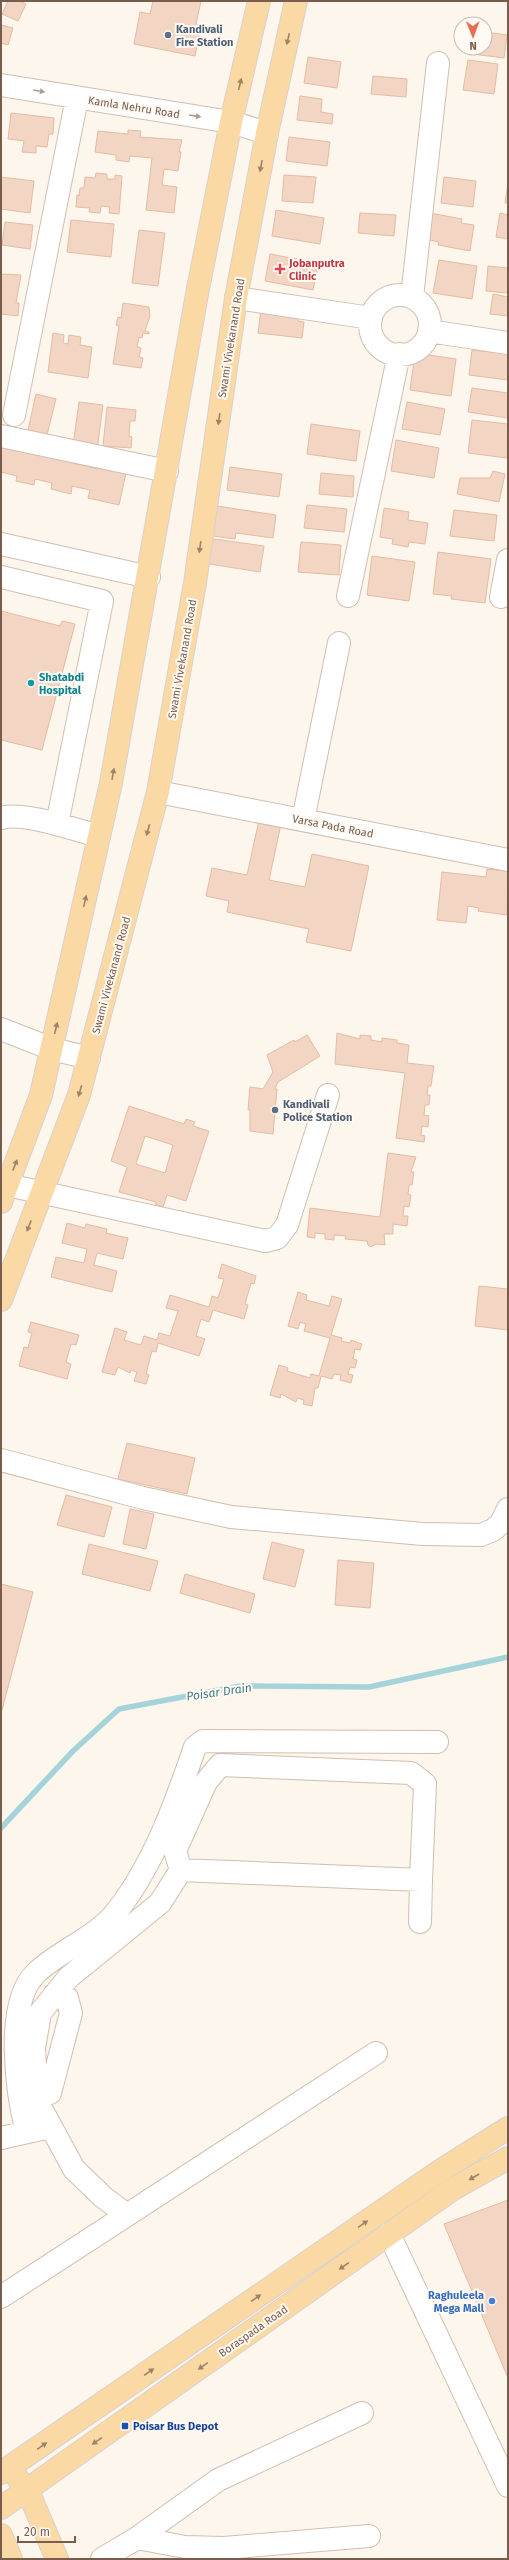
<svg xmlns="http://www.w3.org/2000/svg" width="509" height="2560" font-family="'Fira Sans',sans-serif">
<rect width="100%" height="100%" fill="#fdf6ec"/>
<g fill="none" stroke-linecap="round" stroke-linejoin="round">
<path stroke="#a5d3da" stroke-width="5.5" d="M1,1828l72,-77 46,-42 121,-23 129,1 139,-30"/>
</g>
<path fill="#f3d5c3" stroke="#e6bba3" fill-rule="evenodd" d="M8,1h11l7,3 -8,17 -16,-7z
M153,1h48l-5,23 5,2 -6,30 -61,-12 6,-32 10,2z
M1,25l12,3 -5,17 -7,-2z
M485,32l22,3 -3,23 -40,-5v-5h21z
M308,57l33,5 -4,26 -33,-5z
M468,60l30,4 -4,30 -31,-4z
M373,76l34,3 -1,18 -35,-3z
M300,96l22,3 -1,13 12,2 -1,10 -35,-4z
M11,113l43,5 -1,16h-4l-2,13 -11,-1v7l-14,-1 2,-11 -16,-2z
M128,130l13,1 -1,6 42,3 -3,12h2l-3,19 -14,-2 -2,16 15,2 -3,26 -28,-3 6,-52 -22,-2 -1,6 -13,-2v-5l-21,-3 3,-21 30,3z
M289,137l41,5 -3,24 -41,-5z
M96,173l11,1v5h8v-4l7,1 -3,38 -10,-1 1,-6 -9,-1 -1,7 -11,-1 1,-4 -14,-1 1,-12 2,1 1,-8h4l1,-11 10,1z
M284,175l32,2 -3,26 -31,-2z
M1,177l33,4 -4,32 -29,-4z
M444,177l32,4 -3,26 -32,-4z
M508,183v20h-3z
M276,210l48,8 -4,26 -48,-8z
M360,213l36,2 -2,21 -36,-3z
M430,213l32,6 -1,4 13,2 -4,26 -32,-6 1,-3 -14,-3z
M500,213l8,2v24l-12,-2z
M71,220l43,4 -3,33 -44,-5z
M5,222l28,3 -3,24 -28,-4z
M139,230l26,3 -7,53 -26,-3z
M270,254l48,9 -5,27 -48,-9z
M439,260l38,6 -5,33 -39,-6z
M488,266l20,2v25l-22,-2z
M1,274l20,1 -5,28h3l-1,13 -17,-2z
M493,294l15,3v19l-18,-2z
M123,303l26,4 1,9 -5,15 4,1v2l-6,-1 -1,5 -3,-1 -2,10 4,1 -2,9 4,1 -2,10 -28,-4 6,-38 -3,-1 2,-8 3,1z
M261,309l38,5 -1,7 6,1 -2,16 -44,-5z
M53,333l11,2 -1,8 5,1 1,-9 12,2 -1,8 12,2 -4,31 -40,-6z
M472,350l36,4v26l-39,-5z
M415,353l41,6 -5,37 -41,-6z
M472,388l36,5v25l-40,-6z
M36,394l20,5 -9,36 -19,-5z
M79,402l24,3 -6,45 -24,-4z
M407,402l38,7 -5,26 -38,-6z
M107,407l29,3 -1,11h-5l-1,15 3,1 -1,11 -28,-2z
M472,420l36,4 -1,34 -39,-5z
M311,424l49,7 -4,30 -49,-7z
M396,440l43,8 -5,30 -43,-7z
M1,445l60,15 1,-2 10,2v3l26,6 1,-3 27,7 -7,32 -31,-7 2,-8 -18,-4 -1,8 -20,-5 1,-6 -17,-4 -1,6 -18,-4 1,-5 -16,-4z
M230,467l52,7 -3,23 -52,-7z
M493,471l12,3 -6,28 -42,-8 3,-16h30z
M321,473l33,3 -1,21 -34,-3z
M307,505l40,4 -3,23 -40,-4z
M217,506l59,9 -3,23 -37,-5 -1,6 -22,-3z
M384,508l25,4 -1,8 20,3 -3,21 -16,-2 -1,5 -16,-3 1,-5 -13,-2z
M454,510l43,5 -3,26 -44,-5z
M207,538l57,8 -4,26 -57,-9z
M301,542l40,3 -2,30 -41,-3z
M438,552l53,7 -6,44 -34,-4 1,-3 -19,-2z
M372,556l43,6 -6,39 -42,-6z
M1,611l59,15 2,-5 13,3 -33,126 -41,-10z
M259,820l22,4 -12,56 36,7 7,-33 57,12 -18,85 -45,-9 3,-13 -82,-17 2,-11 -23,-5 6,-28 35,7z
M487,869l21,2 -1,44 -29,-4 1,-3 -11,-2 -2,17 -29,-3 5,-48 44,5z
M337,1033l23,6v-4l11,1v4l11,2v-4l15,2v3l12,2 -2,18 27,3 -3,20h-3l-1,9h3l-1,10h-4l-1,10 5,1 -1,11 -6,-1 -1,9 4,1 -1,6 -28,-4 9,-65 -70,-9z
M307,1035l13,21 -42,26 -3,7h2l-4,45 -23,-3v-22l-2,1 2,-23 13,2 10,-17 -6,-17 27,-15 1,2z
M129,1106l55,18 2,-5 9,3 -2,4 16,5 -23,70 -19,-6 -4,12 -8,-3 1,-2 -37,-10 8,-25 -16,-6zM145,1136l28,9 -8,28 -29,-9z
M388,1153l28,4 -5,15h3l-2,13h-3l-1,9 3,1 -2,12 -5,-1 -1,10h5l-1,10 -14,-2v10h-9l1,11 -9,-1 -5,3 -3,-2 -1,-4 -22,-2 1,-3 -12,-1v5l-9,-1v-5l-10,-1v5l-8,-1 3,-29 70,9z
M67,1223l18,5 1,-4 21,5 -1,4 22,5 -5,21 -26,-6 -3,12 23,6 -5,21 -61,-15 5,-20 28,6 3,-14 -25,-6z
M222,1264l34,12 -2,8 -3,-1 -6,21 3,1 -4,14 -31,-9 -4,12 -8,-3 -5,17 9,3 -6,17 -41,-13 -2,9 -4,-1 -6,23 3,1 -3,9 -12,-3 3,-9 -6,-2 -1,3 -12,-6 -3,8 -13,-3 13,-44 12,4 -3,8 17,5 3,-9 13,4 2,-7 11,3 8,-25 -12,-3 4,-13 39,12 3,-11 6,2 6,-19 -6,-1z
M479,1286l29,3v41l-33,-4z
M298,1292l9,3 -1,5 23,6 3,-10 10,3 -11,36 11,3 -1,3 9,2 1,-3 11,4 -2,6 -5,-1 -2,10 4,1 -2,8 -5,-1 -2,7 5,1 -2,8 -11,-3 1,-5 -7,-1 -2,5 -11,-3 -3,12h-3l-3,18 -9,-2 1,-4 -7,-2 -1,4 -15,-8 -1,4 -10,-3 9,-30 9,3 -1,3 23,7 1,-4 8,2 11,-38 -26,-7 2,-7 -6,-2 -2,7 -10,-3z
M31,1322l48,13 -3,10 -5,-1 -5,18 5,2 -4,15 -48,-13 5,-19 4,1 4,-15 -4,-1z
M127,1443l68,15 -8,36 -69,-15z
M66,1495l46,12 -8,30 -47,-12z
M130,1509l24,5 -8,35 -23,-5z
M272,1542l32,8 -9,37 -32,-8z
M89,1544l69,17 -8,30 -68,-17z
M338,1560l36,3 -4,45 -35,-3z
M185,1574l70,20 -5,19 -70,-20z
M1,1584l32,8 -32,122z
M508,2200v178l-64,-154z"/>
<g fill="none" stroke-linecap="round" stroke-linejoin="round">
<g stroke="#d1beb0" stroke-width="24">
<path id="minor" d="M1,85l230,37 36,11
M370 325a30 30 0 1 1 60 0a30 30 0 1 1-60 0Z
M412,297l26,-234
M236,298l135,20
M429,331l79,12
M14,415l63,-317
M1,436l166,35
M1,544l148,33
M1,577l101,24 -45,223
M348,596l51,-242
M501,597l7,-37
M158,792l350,68
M1,818c22,-7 74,12 98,18
M303,820l36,-177
M1,1029l51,20 37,9
M7,1185l258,56 12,-3 10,-13 41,-130
M1,1460l142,38 88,19 192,17 58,1 12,-5 8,-7 7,-14
M420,1922l1,-42
M50,2093l21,-80 -4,-15 -13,-3
M27,2132c-10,-38 -23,-128 9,-159 24,-23 60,-35 81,-62 37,-47 59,-109 78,-164l8,-6 234,1
M1,2138l40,-9
M127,2215l-24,-18 -29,-28 -37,-68 -3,-53 6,-35 29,-36 91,-74 21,-33 -6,-19 31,-69 14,-17 191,8 14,11 -4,96 -240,-10
M389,2234l119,252
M1,2297l375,-244
M137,2538l48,9 39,1 145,-12
M102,2559l35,-21 81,-58 144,-67"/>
</g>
<g stroke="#dad1cd" stroke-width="24">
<path id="major" d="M1,1202l40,-107 70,-312 86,-489 34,-172 28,-121
M1,1300l78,-205 79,-303 37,-209 41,-285 31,-165 29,-132
M1,2473l439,-302 68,-43
M19,2480l9,11 29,68
M1,2508l452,-319 55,-31
M1,2535l10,24"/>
</g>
<use href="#minor" stroke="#fff" stroke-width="22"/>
<use href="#major" stroke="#fbd9a5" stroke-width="22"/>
</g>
<defs><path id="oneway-solid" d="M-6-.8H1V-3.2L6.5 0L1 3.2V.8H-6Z"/></defs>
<g fill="#a18267">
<use href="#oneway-solid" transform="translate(288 39) rotate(103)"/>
<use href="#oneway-solid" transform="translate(240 84) rotate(-77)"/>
<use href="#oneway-solid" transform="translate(261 166) rotate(101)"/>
<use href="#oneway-solid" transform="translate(219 419) rotate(98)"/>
<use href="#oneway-solid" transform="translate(200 547) rotate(98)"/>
<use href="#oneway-solid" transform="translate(113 774) rotate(-80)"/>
<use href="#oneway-solid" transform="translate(148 830) rotate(105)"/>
<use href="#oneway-solid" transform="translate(85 901) rotate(-77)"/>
<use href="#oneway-solid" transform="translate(56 1028) rotate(-77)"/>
<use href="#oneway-solid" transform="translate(80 1091) rotate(106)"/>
<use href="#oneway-solid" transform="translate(15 1165) rotate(-69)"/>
<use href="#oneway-solid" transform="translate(29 1226) rotate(111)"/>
<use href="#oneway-solid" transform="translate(474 2177) rotate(150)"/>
<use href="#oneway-solid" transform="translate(363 2224) rotate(-35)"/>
<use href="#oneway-solid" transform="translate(344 2266) rotate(145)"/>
<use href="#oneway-solid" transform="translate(256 2298) rotate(-35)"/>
<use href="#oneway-solid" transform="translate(203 2366) rotate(145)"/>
<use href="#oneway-solid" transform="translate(149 2372) rotate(-35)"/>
<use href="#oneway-solid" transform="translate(97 2441) rotate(145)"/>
<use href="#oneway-solid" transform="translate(42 2446) rotate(-35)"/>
</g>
<g fill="#af9d94">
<use href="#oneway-solid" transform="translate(39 91) rotate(10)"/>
<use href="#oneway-solid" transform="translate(195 116) rotate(9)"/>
</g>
<g fill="#5c6f8a" stroke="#fffaf3" stroke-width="1.5">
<circle cx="168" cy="35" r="4"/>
<circle cx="275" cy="1110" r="4"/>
</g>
<path fill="#e0444e" stroke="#fffaf3" stroke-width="1.5" d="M278 263h4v4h4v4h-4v4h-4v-4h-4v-4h4z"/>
<circle fill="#0f9aa8" stroke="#fffaf3" stroke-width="1.5" cx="31" cy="683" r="4"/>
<circle fill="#3f7fe0" stroke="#fffaf3" stroke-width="1.5" cx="492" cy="2301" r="4"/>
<rect fill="#1a4fb4" stroke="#fffaf3" stroke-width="1.5" x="121" y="2422" width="8" height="8" rx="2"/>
<g text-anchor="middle" stroke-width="4" stroke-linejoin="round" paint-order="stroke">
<g font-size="11" font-weight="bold" fill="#4e5e75" stroke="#fffaf3" text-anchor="start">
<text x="176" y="33">Kandivali<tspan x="176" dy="13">Fire Station</tspan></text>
<text x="283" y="1108">Kandivali<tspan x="283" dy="13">Police Station</tspan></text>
</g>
<g font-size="11" fill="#7a5c4d" stroke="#fffaf3">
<text transform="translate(134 107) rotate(9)" y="4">Kamla Nehru Road</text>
<text transform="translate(231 338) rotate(-81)" y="4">Swami Vivekanand Road</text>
<text transform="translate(182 659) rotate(-80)" y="4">Swami Vivekanand Road</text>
<text transform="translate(333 826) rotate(11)" y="4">Varsa Pada Road</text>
<text transform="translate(111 975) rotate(-75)" y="4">Swami Vivekanand Road</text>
<text transform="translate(253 2331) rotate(-35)" y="4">Boraspada Road</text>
</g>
<g font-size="11" font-weight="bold" fill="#be3a42" stroke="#fffaf3" text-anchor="start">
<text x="289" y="267">Jobanputra<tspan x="289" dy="13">Clinic</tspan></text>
</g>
<g font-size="11" font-weight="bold" fill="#0d838f" stroke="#fffaf3" text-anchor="start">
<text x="39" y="681">Shatabdi<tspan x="39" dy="13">Hospital</tspan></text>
</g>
<g font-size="11" font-weight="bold" fill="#366cbe" stroke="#fffaf3" text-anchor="end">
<text x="484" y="2299">Raghuleela<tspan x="484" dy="13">Mega Mall</tspan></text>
</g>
<g font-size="11" font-weight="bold" fill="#164399" stroke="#fffaf3" text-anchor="start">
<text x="133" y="2430">Poisar Bus Depot</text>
</g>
<g font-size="12" font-style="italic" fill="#437c86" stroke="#fffaf3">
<text transform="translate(219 1692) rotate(-8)" y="4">Poisar Drain</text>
</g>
</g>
<rect width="509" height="2560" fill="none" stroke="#7a5c4d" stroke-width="4"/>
<g transform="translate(473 36) rotate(179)"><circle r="19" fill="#fffaf3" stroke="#cabbb1"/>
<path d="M0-3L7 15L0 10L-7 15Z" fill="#e76f51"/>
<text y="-6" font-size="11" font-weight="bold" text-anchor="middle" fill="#7a5c4d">N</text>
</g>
<path d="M18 2536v6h57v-6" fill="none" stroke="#7a5c4d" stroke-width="2"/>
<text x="24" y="2536" font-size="12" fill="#7a5c4d" stroke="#fffaf3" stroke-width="3" paint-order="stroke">20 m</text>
</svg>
